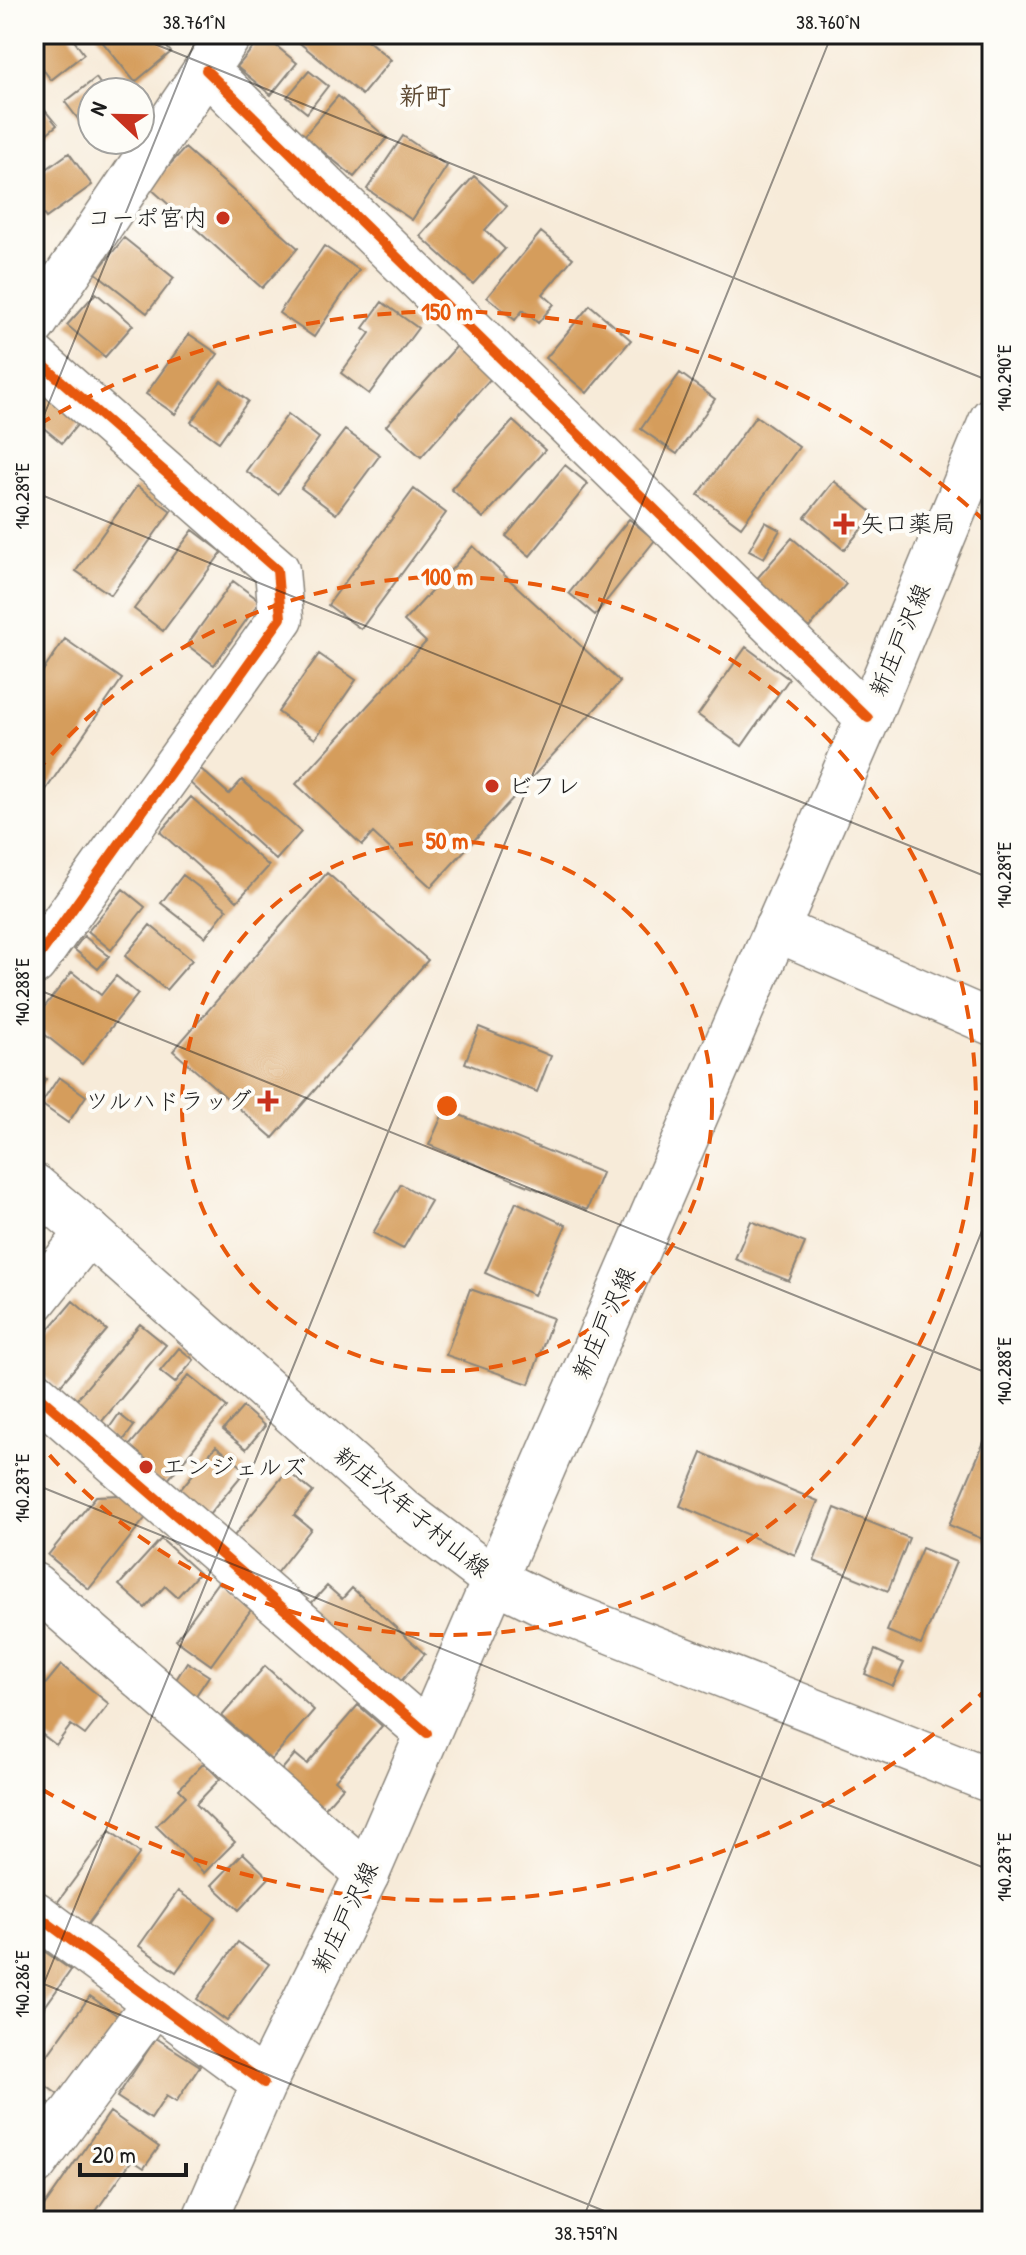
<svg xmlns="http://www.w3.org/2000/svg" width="1026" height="2255" font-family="'Patrick Hand','Klee One',sans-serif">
<rect width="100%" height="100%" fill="#fdfcf7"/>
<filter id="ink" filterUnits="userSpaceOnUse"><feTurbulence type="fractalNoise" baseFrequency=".0125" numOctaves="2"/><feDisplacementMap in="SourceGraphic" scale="16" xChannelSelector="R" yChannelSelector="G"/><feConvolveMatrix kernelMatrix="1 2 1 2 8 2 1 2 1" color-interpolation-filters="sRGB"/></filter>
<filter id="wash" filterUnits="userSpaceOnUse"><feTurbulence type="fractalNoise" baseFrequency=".006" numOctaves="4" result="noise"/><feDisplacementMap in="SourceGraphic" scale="32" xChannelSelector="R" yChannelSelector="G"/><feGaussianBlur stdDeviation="1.8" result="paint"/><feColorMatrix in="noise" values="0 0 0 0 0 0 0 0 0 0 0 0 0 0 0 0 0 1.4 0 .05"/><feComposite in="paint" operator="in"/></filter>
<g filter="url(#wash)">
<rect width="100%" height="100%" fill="#f7ebd9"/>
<g id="blocks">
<path fill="#d59d5b" d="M34,34h35l15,20 -33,26 -17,-23z
M96,34h60l15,18 -36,30z
M289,34h71l31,26 -29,35z
M263,35l34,28 -26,32 -34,-28z
M309,71l19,15 -21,27 -20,-16z
M96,78l10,14h-14v45l-27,-35z
M338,96l49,42 -33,39 -50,-41z
M34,97l23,28 -23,19z
M403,136l44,30 -35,54 -45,-31z
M185,148l113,100 -36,40 -113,-101z
M69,153l23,32 -46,33 -12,-16v-24z
M474,176l33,30 -22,24 20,19 -32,35 -53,-48z
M541,232l32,26 -30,36 11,10 -16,19 -15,-13 -8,10 -28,-23z
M124,238l50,40 -27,35 -51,-40z
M324,246l35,24 -45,67 -35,-24z
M96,293l37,32 -28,32 -38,-32z
M382,302l36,26 -49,66 -28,-21 29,-40 -7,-5z
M590,305l41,35 -44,53 -41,-35z
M189,334l29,20 -43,60 -29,-20z
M457,346l35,31 -71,80 -35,-31z
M680,373l35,26 -38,55 -36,-25z
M221,381l27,20 -29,41 -28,-20z
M34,382l49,36 -21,25 -28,-23z
M288,414l31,24 -41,56 -32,-23z
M756,416l43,31 -58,80 -43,-32z
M513,421l32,29 -62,68 -32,-29z
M345,430l35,25 -44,59 -35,-26z
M34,464l10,8 -10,12z
M565,465l23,19 -58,72 -24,-20z
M834,481l40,33 -30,36 -39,-33z
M137,486l34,25 -60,84 -35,-24z
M414,489l32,24 -85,116 -33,-24z
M629,519l26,21 -60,75 -26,-22z
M765,522l15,8 -16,28 -15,-8z
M193,530l29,22 -59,79 -29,-22z
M792,538l54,46 -37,44 -55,-46z
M473,546l147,136 -189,205 -58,-54 -11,12 -66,-61 130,-142 -22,-21z
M233,581l27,20 -46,64 -27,-20z
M65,639l57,40 -88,128v-123z
M746,647l43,32 -47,67 -44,-31z
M319,654l37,26 -41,59 -37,-27z
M201,769l28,25 13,-14 59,52 -25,28 -87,-78z
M191,797l78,69 -32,35 -77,-69z
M327,873l101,87 -155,178 -100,-87z
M183,875l44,34 -22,28 -44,-34z
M123,889l22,18 -34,43 -23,-19z
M150,925l42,35 -26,30 -41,-34z
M84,936l25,20 -11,13 -24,-20z
M72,972l29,23 15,-19 22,18 -56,70 -48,-38v-6z
M479,1027l72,29 -14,36 -72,-29z
M34,1071l12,8 -12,18z
M59,1077l27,19 -18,27 -27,-19z
M445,1109l157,64 -15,37 -158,-65z
M401,1184l30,17 -28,48 -30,-16z
M516,1202l50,23 -32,70 -49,-22z
M751,1221l54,22 -16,38 -54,-22z
M470,1289l83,29 -24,66 -83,-29z
M73,1301l34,29 -49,58 -24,-20v-21z
M140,1324l26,21 -69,82 -26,-21z
M179,1348l15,12 -19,23 -15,-12z
M189,1375l38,32 -64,79 -40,-33z
M243,1407l22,19 -19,23 -23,-19z
M119,1414l15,12 -14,19 -15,-11z
M992,1423v120l-43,-18z
M216,1446l30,24 -37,45 -29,-25z
M702,1453l116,48 -23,54 -115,-49z
M287,1471l26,21 -19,23 17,14 -38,48 -44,-35z
M122,1495l25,21 -58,73 -41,-34 48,-59z
M835,1508l74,30 -21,53 -74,-30z
M161,1539l38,34 -22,24 -12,-11 -20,22 -26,-23z
M922,1548l34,14 -35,83 -34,-14z
M218,1582l35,25 -42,58 -35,-25z
M327,1586l15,13 10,-11 73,66 -30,34 -89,-79z
M875,1650l29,13 -11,23 -28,-12z
M187,1662l22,14 -14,21 -21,-14z
M61,1665l48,39 -24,31 -14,-10 -15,20 -22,-17v-30z
M265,1666l49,44 -43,50 -49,-44z
M358,1705l24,21 -47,54 8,7 -21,24 -43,-38 16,-19 12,10z
M204,1763l16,16 -24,25 39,38 -31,31 -48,-47 30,-30 -7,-7z
M110,1831l30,22 -53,72 -30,-22z
M243,1853l26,25 -30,32 -27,-25z
M178,1891l37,26 -39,55 -37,-26z
M238,1942l31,22 -42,57 -30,-22z
M34,1944l37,26 -37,52z
M90,1996l35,25 -58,80 -33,-24v-3z
M156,2038l44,28 -24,36 -10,-6 -15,23 -34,-22z
M34,2091l26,20 -26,34z
M110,2112l49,35 -15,21 -12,-8 -43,61h-55z"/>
</g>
</g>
<g filter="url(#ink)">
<use href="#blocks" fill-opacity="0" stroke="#8a847a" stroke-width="2"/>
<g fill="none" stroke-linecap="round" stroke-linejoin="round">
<g stroke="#8a847a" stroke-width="47">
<path id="minor" d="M206,70l662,648
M34,324l196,-290
M34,357l243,213 4,48 -247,345
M776,929l216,94
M34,1301l55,-69
M34,1392l393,341
M34,1585l333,289
M34,1913l230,170
M34,2164l121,-162"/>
</g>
<g stroke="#8a847a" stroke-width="47">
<path id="major" d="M34,1186l55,46 314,279 90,68 62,30 437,172
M204,2221l60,-138 103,-209 501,-1156 124,-299"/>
</g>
<use href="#minor" stroke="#fff" stroke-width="44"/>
<use href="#major" stroke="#fff" stroke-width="44"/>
<g stroke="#fdfcf7" stroke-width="15">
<path id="cycleway" d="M206,70l662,648
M34,357l243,213 4,48 -247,345
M34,1392l393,341
M34,1913l230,170"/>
</g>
<use href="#cycleway" stroke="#e8590c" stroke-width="10"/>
</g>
</g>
<path fill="none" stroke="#1c1c1c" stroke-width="2" stroke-opacity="0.45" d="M130,34l862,348M34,440l164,-406M34,492l958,387M34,988l958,387M34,1484l958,387M34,1980l595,241M34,2008l798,-1974M582,2221l410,-1015"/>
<g fill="none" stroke="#e8590c" stroke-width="4" stroke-dasharray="14 10">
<circle cx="447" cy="1106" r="265"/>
<path d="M36 773A529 529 0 1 1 36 1439"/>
<path d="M989 1687A794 794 0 0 1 38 1787M38 425A794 794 0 0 1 989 525"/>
</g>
<g fill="#c8321e" stroke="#fdfcf7" stroke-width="3">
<circle cx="223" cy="218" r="8"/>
<path d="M840 512h8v8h8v8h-8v8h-8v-8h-8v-8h8z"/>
<circle cx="492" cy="786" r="8"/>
<path d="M264 1089h8v8h8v8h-8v8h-8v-8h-8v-8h8z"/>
<circle cx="146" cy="1467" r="8"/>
</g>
<g text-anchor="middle" stroke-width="8" stroke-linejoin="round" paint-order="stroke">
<g font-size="24" fill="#1c1c1c" stroke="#fdfcf7" text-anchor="start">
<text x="207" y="226" text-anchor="end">コーポ宮内</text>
<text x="860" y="532">矢口薬局</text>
<text x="508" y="794">ビフレ</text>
<text x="252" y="1109" text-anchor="end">ツルハドラッグ</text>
<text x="162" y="1475">エンジェルズ</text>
</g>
<g font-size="24" fill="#1c1c1c" stroke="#fdfcf7">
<text transform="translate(900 640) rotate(-67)" y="8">新庄戸沢線</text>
<text transform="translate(604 1323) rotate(-66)" y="8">新庄戸沢線</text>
<text transform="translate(412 1512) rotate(39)" y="8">新庄次年子村山線</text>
<text transform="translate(345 1917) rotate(-64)" y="8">新庄戸沢線</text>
</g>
<g font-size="26" font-weight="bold" fill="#5d4932" stroke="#fdfcf7">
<text x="425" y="105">新町</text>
</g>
</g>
<circle cx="447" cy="1106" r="12" fill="#e8590c" stroke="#fdfcf7" stroke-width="4"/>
<g font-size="24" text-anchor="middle" font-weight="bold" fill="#e8590c" stroke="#fdfcf7" stroke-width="8" stroke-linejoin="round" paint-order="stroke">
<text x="447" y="320">150 m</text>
<text x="447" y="585">100 m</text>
<text x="447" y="849">50 m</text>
</g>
<rect width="1026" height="2255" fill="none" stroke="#fdfcf7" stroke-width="88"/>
<g transform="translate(116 116) rotate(292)"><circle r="38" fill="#fdfcf7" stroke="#a3a29f" stroke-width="2"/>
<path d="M0-6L14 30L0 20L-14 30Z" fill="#c8321e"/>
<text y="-12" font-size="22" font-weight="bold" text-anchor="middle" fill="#1c1c1c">N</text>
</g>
<path d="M80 2163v12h106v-12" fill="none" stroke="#1c1c1c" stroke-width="4"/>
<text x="92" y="2163" font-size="24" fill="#1c1c1c" stroke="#fdfcf7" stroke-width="6" paint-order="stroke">20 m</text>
<rect x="44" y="44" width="938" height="2167" fill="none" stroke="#1c1c1c" stroke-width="3"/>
<g font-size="20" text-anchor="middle" fill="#1c1c1c">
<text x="194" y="29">38.761°N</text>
<text x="828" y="29">38.760°N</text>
<text transform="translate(1004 378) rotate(-90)" y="7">140.290°E</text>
<text transform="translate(22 496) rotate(-90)" y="7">140.289°E</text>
<text transform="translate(1004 875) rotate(-90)" y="7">140.289°E</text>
<text transform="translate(22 992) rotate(-90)" y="7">140.288°E</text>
<text transform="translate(1004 1371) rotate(-90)" y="7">140.288°E</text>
<text transform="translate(22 1488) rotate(-90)" y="7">140.287°E</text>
<text transform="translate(1004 1867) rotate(-90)" y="7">140.287°E</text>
<text transform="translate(22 1984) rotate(-90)" y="7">140.286°E</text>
<text x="586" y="2240">38.759°N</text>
</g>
</svg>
